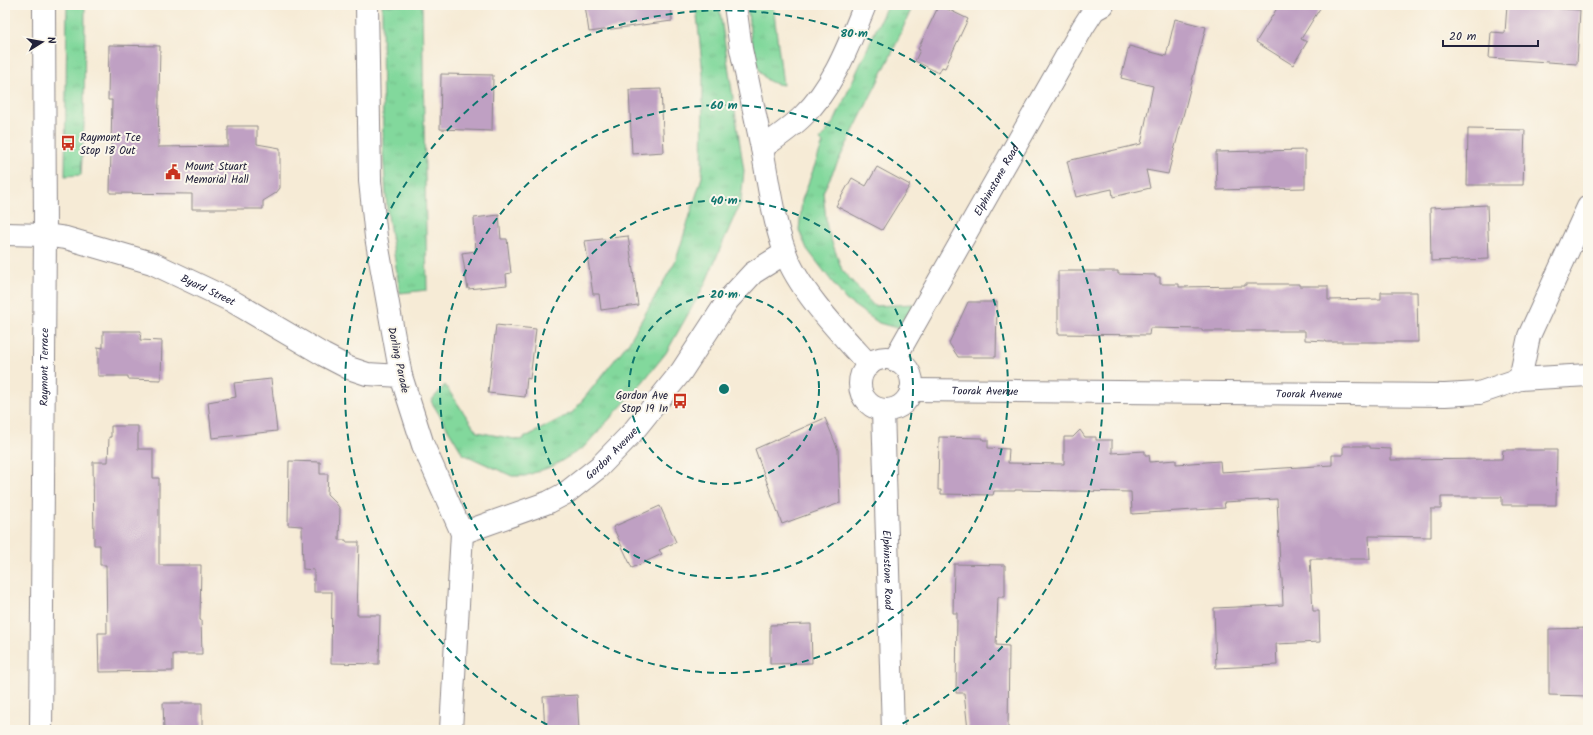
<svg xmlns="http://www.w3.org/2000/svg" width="1593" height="735" font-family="Kalam,sans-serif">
<defs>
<pattern id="grass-tufts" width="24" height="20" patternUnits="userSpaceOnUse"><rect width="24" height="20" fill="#82d89c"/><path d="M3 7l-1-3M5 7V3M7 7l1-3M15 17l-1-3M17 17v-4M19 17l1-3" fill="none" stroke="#70b987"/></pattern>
</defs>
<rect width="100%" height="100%" fill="#fbf7ec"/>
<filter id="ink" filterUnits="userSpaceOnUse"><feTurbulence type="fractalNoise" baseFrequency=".025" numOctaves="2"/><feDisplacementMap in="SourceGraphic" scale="8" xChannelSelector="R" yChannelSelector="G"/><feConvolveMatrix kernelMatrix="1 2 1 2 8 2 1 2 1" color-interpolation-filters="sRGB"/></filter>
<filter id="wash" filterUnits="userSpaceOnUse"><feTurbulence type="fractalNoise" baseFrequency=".012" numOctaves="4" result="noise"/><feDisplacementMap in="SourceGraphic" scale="16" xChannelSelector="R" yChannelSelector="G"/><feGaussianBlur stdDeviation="0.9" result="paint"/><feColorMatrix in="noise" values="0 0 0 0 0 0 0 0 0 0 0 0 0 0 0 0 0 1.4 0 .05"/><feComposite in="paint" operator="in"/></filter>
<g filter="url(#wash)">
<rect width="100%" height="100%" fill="#f6ebd6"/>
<path fill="url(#grass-tufts)" stroke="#527d6c" d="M67,5h18l-1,119 -3,51 -16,1z
M382,5h40l5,285 -27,3 -13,-84 -4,-58z
M696,5h23l25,166 -3,30 -37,85 -38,67 -29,36 -54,59 -30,18 -28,10h-13l-49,-22 -32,-53 14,-16 32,47 43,8 53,-28 56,-70 47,-82 26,-83 1,-102z
M747,5h26l10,80c-6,-1 -12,-2 -17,-6 -15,-13 -16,-55 -19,-74z
M887,5h26l-20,46 -70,141 4,36 15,42 32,36 40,-2 -14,25 -21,-6 -33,-23 -39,-51 -8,-19 3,-30 21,-57 -3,-3 15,-20z"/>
<g id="blocks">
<path fill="#bfa0c3" d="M585,5h86l1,16 -83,11z
M939,5l29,14 -23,49 -3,-1 -3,6 -24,-12 5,-11 -2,-1z
M1279,5h43l-21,34 6,3 -14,23 -37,-23z
M1507,5l73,5 -3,54 -88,-6 2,-26 14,1z
M1175,19l31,8 -38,147 -22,-4 4,18 -37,9 -1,-8 -36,8 -9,-36 74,-17 12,-58 -32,-8 8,-32 37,10z
M109,45l51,1 -2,101 70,-1v-20h29v18l23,4v40l-4,5 -13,8v8h-71v-15l-82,-1 2,-93h-4z
M441,74l52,1 -1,56 -52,-2z
M661,89l3,63 -32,2 -3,-64z
M1468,129l57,1 -2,55h-56z
M1305,150v38l-88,2 -1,-38z
M877,167l33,18 -28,45 -46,-24 16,-28 14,8z
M1487,205l2,54 -58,2 -1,-53z
M499,215l2,24h6l4,34 -5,1 1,11 -39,4 -6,-36 14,-2 -2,-33z
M628,236l10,69 -37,5 -2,-16h-6l-8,-53z
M1058,271h60v3l37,1v2h5v7h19v3l66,-1v-2h54v2h29v14l53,-1v-7h36l1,50h-92v-1l-21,-1v-9h-103v-2l-52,-1 -1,7 -91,-1z
M968,302h29l-1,55h-38l-9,-14z
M496,325l40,4 -6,50 -3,-1 -2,19 -37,-4z
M103,331h38l-1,9 22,1 -1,39 -33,-1v-3h-30v-29l5,1z
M271,379l6,52 -65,7 -4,-36 28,-5 -2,-14z
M825,418l13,32 2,53 -58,21 -27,-75z
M111,426h27v23h15v29h6v87h42l-1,55h1l1,34h-29v17l-74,1 -1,-39h9l-1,-68h-6v-20h-6l-1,-83h15l1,-25h2z
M1080,430l5,7h11v3h16v13l33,-2v4h4l1,7 26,-2v4l44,-3 1,11 111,-7v-10h11v-9h27v2l21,1v11l111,-1 1,-9h54l-1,55h-54v-8h-61v12h-10v28l-62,-1 1,23h-60l3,52h6l1,31 -44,2 1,21 -61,3 -2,-60 69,-3 -1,-26 -2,-13 -3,-67 -53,3 1,6 -93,6 -1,-22 -116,-2v1h-21l-1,4 -52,-1v-4h-3l1,-53 44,1v2h5v8l21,1 -1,14 56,1v-27h9z
M289,461l31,1v12h8l-1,20 9,9 4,6 -1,31h7v2h13l-2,73h23l-1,49 -48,-1 1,-71h-18v-22l-11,-1 -1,-43 -14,-1z
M660,506l16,36 -17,8 3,4 -30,14 -19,-41z
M954,564l51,1v32h-7l-2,48 13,1 -1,84h-40l-4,-37h-8l1,-80h-4z
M811,624l1,39 -42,1v-39z
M1588,628v68l-39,-1v-66z
M577,695l2,35h-34l-2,-33z
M163,703h39v27h-38z"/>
</g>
</g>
<g filter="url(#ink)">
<use href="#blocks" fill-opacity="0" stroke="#8c8688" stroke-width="1"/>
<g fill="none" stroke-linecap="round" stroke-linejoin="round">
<g stroke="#8c8688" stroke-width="24">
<g id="minor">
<path d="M367,5l3,176 6,56 25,139"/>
<path d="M735,5l6,44 21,99"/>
<path id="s1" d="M894,360l189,-333 11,-17 9,-5"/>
<path d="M1520,379l68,-4"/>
<path id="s2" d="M911,390l534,5 34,-2 41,-14 9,-43 59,-129"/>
<path id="s3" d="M41,730l4,-495 -1,-230"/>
<path d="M451,730l11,-197"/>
</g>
</g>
<g stroke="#8c8688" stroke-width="24">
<g id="tertiary">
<path d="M865,5c-16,39 -31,81 -62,111 -12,12 -27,22 -41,32 6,34 11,71 23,104 13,38 57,83 84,113"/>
<path id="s4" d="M5,234l40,1 21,3 86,25 80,38 92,54 25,13 18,6 34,2 22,69 39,88 87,-31 17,-9 33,-26 32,-33 50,-62 47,-72 25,-27 32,-20"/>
<circle cx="886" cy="384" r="26"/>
<path id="s5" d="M883,410l10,320"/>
</g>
</g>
<use href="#minor" stroke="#fff" stroke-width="22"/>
<use href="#tertiary" stroke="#fff" stroke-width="22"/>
</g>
</g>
<g fill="none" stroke="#0f766e" stroke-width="2" stroke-dasharray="7 5">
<circle cx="724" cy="389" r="95"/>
<circle cx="724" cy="389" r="189"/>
<circle cx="724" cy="389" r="284"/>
<path d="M558 730A379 379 0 1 1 890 730"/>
</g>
<defs>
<g id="bus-bare" transform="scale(1.2)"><path d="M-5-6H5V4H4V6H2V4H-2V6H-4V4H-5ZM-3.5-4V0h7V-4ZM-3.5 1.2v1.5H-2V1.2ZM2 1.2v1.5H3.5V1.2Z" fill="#c8321e" stroke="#fbf7ec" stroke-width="2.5" paint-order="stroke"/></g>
<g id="civic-bare" transform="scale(1.2)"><path d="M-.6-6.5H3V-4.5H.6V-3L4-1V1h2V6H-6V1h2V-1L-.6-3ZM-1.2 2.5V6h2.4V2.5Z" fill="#c8321e" stroke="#fbf7ec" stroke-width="2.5" paint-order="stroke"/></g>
</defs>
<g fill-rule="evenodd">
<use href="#bus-bare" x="68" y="143"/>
<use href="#civic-bare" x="173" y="172"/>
<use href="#bus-bare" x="680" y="401"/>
</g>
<g text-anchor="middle" stroke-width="4" stroke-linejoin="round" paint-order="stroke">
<g font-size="11" fill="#22223b" stroke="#fbf7ec" text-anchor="start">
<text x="80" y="141">Raymont Tce<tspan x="80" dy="13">Stop 18 Out</tspan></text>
<text x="185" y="170">Mount Stuart<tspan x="185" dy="13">Memorial Hall</tspan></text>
<text x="668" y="399" text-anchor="end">Gordon Ave<tspan x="668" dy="13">Stop 19 In</tspan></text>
</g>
<g font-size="11" fill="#22223b" stroke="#fbf7ec">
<text dy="4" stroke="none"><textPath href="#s1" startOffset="207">Elphinstone Road</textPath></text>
<text dy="4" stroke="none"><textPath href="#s4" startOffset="213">Byard Street</textPath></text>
<text transform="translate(399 360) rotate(78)" y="4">Darling Parade</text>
<text dy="4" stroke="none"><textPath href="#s3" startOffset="363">Raymont Terrace</textPath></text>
<text dy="4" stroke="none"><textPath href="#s2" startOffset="74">Toorak Avenue</textPath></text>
<text dy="4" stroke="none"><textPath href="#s2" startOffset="398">Toorak Avenue</textPath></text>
<text dy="4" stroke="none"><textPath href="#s4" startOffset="768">Gordon Avenue</textPath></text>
<text dy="4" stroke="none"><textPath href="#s5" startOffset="160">Elphinstone Road</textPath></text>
</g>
</g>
<circle cx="724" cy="389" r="6" fill="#0f766e" stroke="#fbf7ec" stroke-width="2"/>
<g font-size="12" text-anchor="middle" font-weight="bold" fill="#0f766e" stroke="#fbf7ec" stroke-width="4" stroke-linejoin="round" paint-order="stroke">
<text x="854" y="37">80 m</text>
<text x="724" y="109">60 m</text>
<text x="724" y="204">40 m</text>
<text x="724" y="298">20 m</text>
</g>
<rect width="1593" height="735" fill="none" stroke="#fbf7ec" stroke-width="20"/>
<g transform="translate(42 42) rotate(79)" stroke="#fbf7ec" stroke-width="3" paint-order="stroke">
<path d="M0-3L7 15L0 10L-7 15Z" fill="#22223b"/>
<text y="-6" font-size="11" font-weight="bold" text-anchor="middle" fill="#22223b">N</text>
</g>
<path d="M1443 40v6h95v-6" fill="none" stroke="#22223b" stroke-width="2"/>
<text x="1449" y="40" font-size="12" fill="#22223b" stroke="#fbf7ec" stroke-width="3" paint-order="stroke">20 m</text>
</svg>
